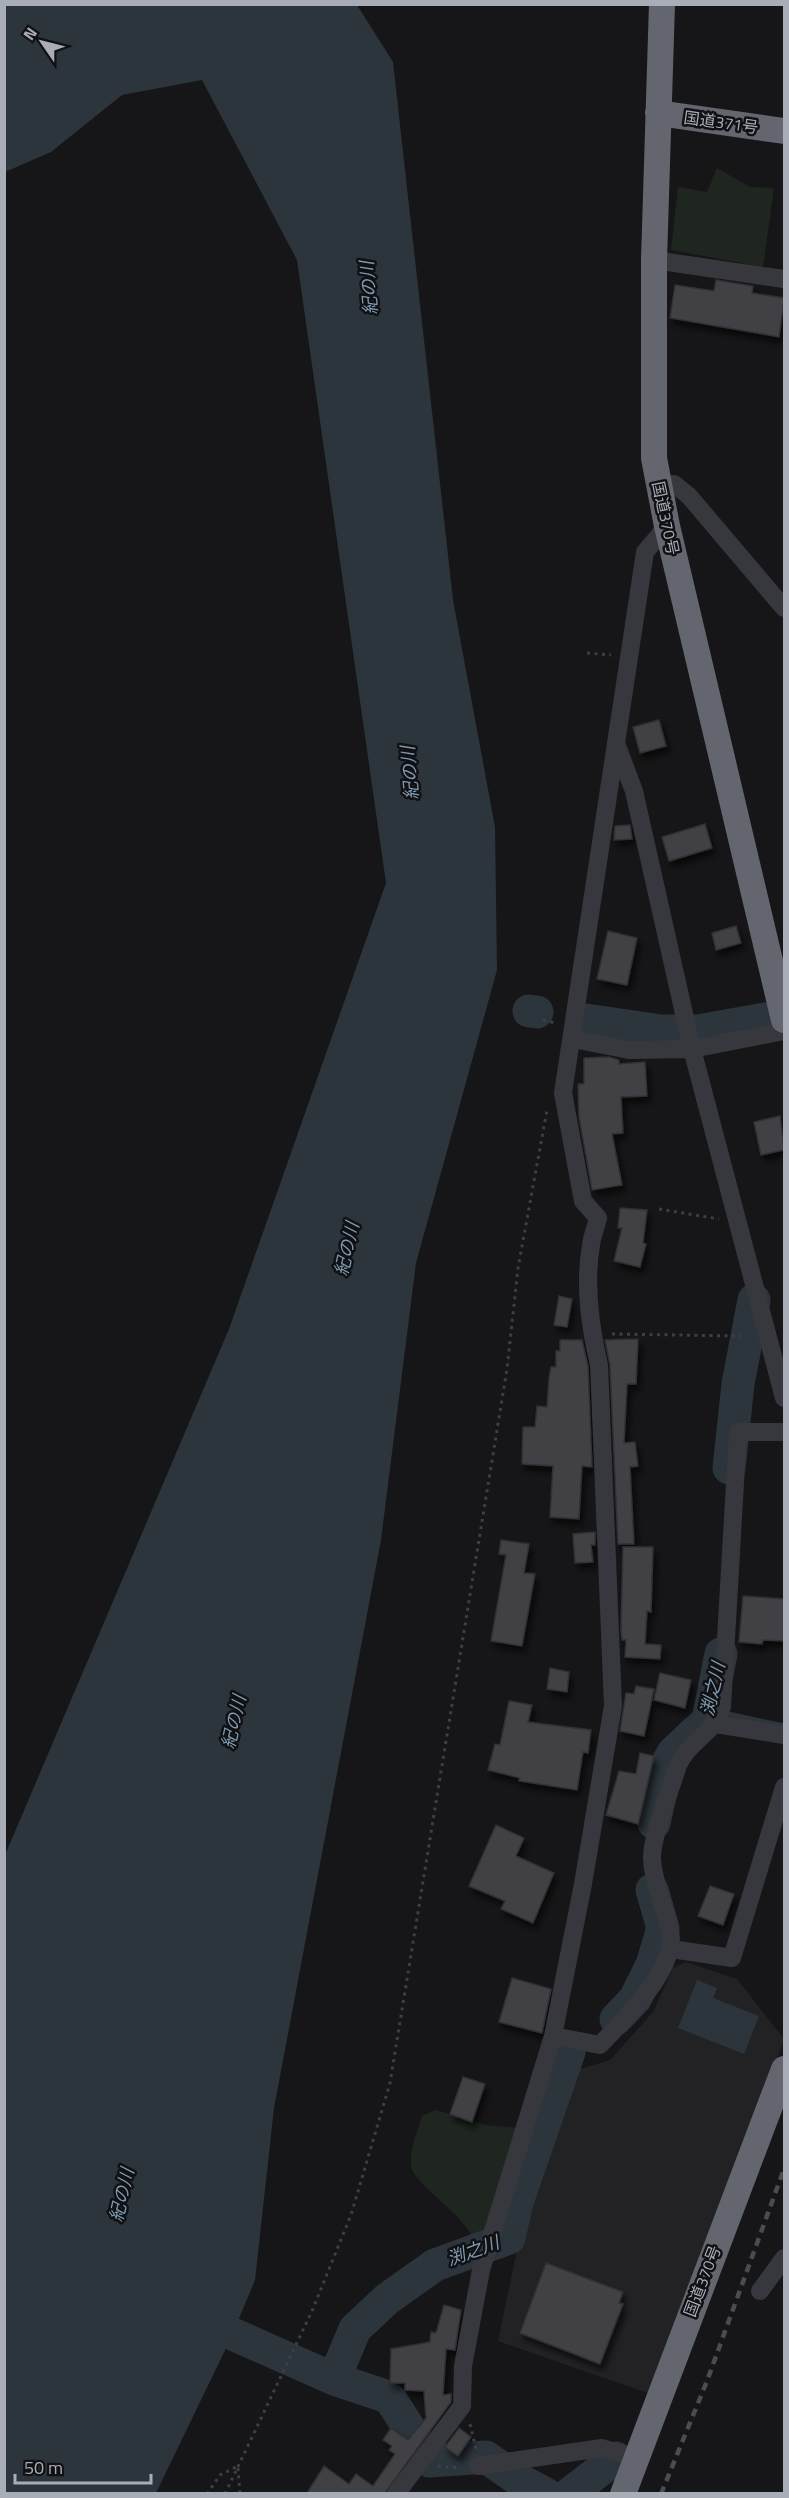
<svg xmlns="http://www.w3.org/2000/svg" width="789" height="2498" font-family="'Titillium Web','Noto Sans JP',sans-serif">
<defs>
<filter id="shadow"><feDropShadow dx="3.5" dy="6" stdDeviation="3" flood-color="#0009"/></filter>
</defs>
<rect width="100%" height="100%" fill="#161618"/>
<path fill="#222225" d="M686,1962l51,17 47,60 -125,358 -161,-56 20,-96 42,-136 20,-40 30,-9 43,-48 20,-44z"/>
<path fill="#1e261f" d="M717,168l33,19 24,1 -11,79 -92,-17 7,-63 29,5z
M436,2110l50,15 33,3 -33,106 -14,3c-9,-23 -59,-54 -61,-71 -2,-15 7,-36 11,-50z"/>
<path fill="#2c353c" d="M5,4l352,1 36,57 60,538 42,227 2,143 -81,293 -35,277 -107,568 -19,172 -25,60 -74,153h-151v-638l224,-526 157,-446 -89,-623 -95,-180 -80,15 -71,57 -46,20z
M697,1980l20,8 -4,10 46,18 -15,38 -66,-26z"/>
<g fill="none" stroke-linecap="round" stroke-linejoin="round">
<path stroke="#2c353c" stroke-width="5" d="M728,1714l56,12"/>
<path stroke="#2c353c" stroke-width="33" d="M529,1011l8,1
M586,1020l75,11h37l67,-12
M729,1468l9,-84 16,-84
M654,1823l13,-59 6,-11 35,-33 13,-66
M616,2019l19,-20 17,-34 11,-37 -11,-38
M190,2315l144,64 51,17 6,4 39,61 56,-4 30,21 30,16
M334,2379l21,-50 32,-30 48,-34 74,-27 8,-36 52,-150
M569,2494l47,-36"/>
</g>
<path fill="#404145" stroke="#303034" stroke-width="1.5" filter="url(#shadow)" d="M716,280l37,6 -1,7 32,5 -5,39 -109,-19 5,-33 39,6z
M659,720l7,26 -26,7 -7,-26z
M705,824l7,24 -43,13 -7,-24z
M630,825l2,14 -18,1 1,-14z
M736,926l5,17 -25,7 -4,-17z
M608,931l29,7 -10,47 -30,-6z
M609,1057l10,3v4l26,-2 2,34 -26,1 2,36 -11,1 10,51 -30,5 -13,-73 -1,-33h6v-26z
M780,1116l4,34 -23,5 -7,-33z
M620,1208l27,2 -4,33 3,1 -6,23 -26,-6 8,-33h-4z
M559,1296l13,3 -5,28 -13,-2z
M638,1339l-2,45h-9l-3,59 11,-1 3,24 -8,1 4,77h-16l-8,-179 -5,-25z
M560,1340h22l6,26 4,101 -10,-1 -3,53 -29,-2 3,-51 -31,-2 1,-37h12l2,-21 10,1 2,-29 2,-11h5v-16h4z
M595,1532v13h-4l2,17 -18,1 -2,-29z
M501,1540l28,4 -5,29 11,1 -13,72 -31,-5 15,-86 -7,-1z
M623,1547h30l-2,65 -4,-1 -2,33 16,1 -1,14 -35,-2 1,-17h-4l-1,-9z
M743,1596l41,3v42l-21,-1 -1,4 -23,-2z
M550,1668l19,4 -2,20 -20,-3z
M660,1673l31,7 -6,28 -31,-8z
M636,1686l18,3 -10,47 -24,-5 6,-38 8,1z
M509,1701l23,4 -4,17 63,8 -3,23 -5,-1 -6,38 -58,-9 1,-3 -32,-8 7,-26 5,1z
M640,1753l14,3 -16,68 -32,-9 13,-44 17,3z
M496,1825l28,13 -8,18 38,17 -21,50 -32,-14 4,-8 -36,-15z
M710,1886l24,8 -11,31 -25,-9z
M512,1978l39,11 -9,44 -43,-11z
M463,2077l22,7 -13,38 -22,-8z
M546,2263l77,29 -4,11 4,1 -23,60 -80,-31z
M444,2305l17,5 -6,40 -9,-1 -3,46 8,-1v8l-66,91h-78l17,-27 25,18 7,-10 17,12 22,-32 -6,-4 3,-4 -9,-6 8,-12 17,12 18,-22 -2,-27 -19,-1v-7h-15l1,-34 39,-7 1,-10 5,1z
M459,2428l12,9 -13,19 -13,-9z"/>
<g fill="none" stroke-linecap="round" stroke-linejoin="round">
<path stroke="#3d3f44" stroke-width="3" stroke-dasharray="3 4.5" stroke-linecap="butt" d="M587,653l24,2
M543,1020l12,3
M659,1209l60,10
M612,1334l129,2
M470,2424l6,25
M438,2466l23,2
M238,2468l2,26
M207,2494l13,-19 16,-8
M225,2494l87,-183 39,-96 39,-132 117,-714 11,-101 29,-158"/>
<path stroke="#37383d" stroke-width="18" d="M654,260l130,19
M660,488l14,-4 15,12 95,112
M617,746l17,45 58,258 92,349
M573,1039l56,11 63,-1 92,-18
M716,1724l68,11
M671,1949l61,9 52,-171
M553,2036l47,9c25,-27 82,-80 69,-119 -6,-22 -16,-45 -17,-68 0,-23 19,-69 26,-93 13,-27 34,-29 44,-58l16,-275h46
M760,2291l24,-33
M478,2466l124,-18 33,10
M396,2494l66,-88 1,-40 18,-96 72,-234 30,-152 30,-178 -14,-341c-9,-39 -15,-80 -8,-120 1,-9 5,-18 7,-27l-15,-17 -20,-108 82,-541 22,-26"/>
<path stroke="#63666e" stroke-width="26" d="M662,4l-8,256v198l13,68 117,494
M658,113l126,18
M623,2494l161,-425"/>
<path stroke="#4a4c52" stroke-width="4.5" stroke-dasharray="8 6" stroke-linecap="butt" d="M661,2494l46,-113 77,-212"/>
</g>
<g text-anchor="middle" stroke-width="5" stroke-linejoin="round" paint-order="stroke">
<g font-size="16" fill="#a8adb8" stroke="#111113">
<text transform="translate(721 122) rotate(8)" y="6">国道371号</text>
<text transform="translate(666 518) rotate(78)" y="6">国道370号</text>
<text transform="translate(702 2281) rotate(-69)" y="6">国道370号</text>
</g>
<g font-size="18" font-style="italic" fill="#7f9bb3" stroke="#111113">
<text transform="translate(369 288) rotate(-95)" y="6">紀の川</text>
<text transform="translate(410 773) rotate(-95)" y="6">紀の川</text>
<text transform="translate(347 1249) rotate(-77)" y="6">紀の川</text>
<text transform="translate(713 1689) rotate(-77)" y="6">渕之川</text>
<text transform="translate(234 1722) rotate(-77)" y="6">紀の川</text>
<text transform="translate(122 2195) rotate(-77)" y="6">紀の川</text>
<text transform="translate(473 2251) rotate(-20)" y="6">渕之川</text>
</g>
</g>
<rect width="789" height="2498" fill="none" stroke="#a8adb8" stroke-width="12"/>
<g transform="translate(42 42) rotate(305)" stroke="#111113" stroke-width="4.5" paint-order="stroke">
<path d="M0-4.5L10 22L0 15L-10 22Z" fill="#a8adb8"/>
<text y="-9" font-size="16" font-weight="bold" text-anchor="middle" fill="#a8adb8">N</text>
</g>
<path d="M15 2474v9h136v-9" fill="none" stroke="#a8adb8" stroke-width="3"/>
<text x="24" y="2474" font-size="18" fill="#a8adb8" stroke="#111113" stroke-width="4.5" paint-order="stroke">50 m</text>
</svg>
